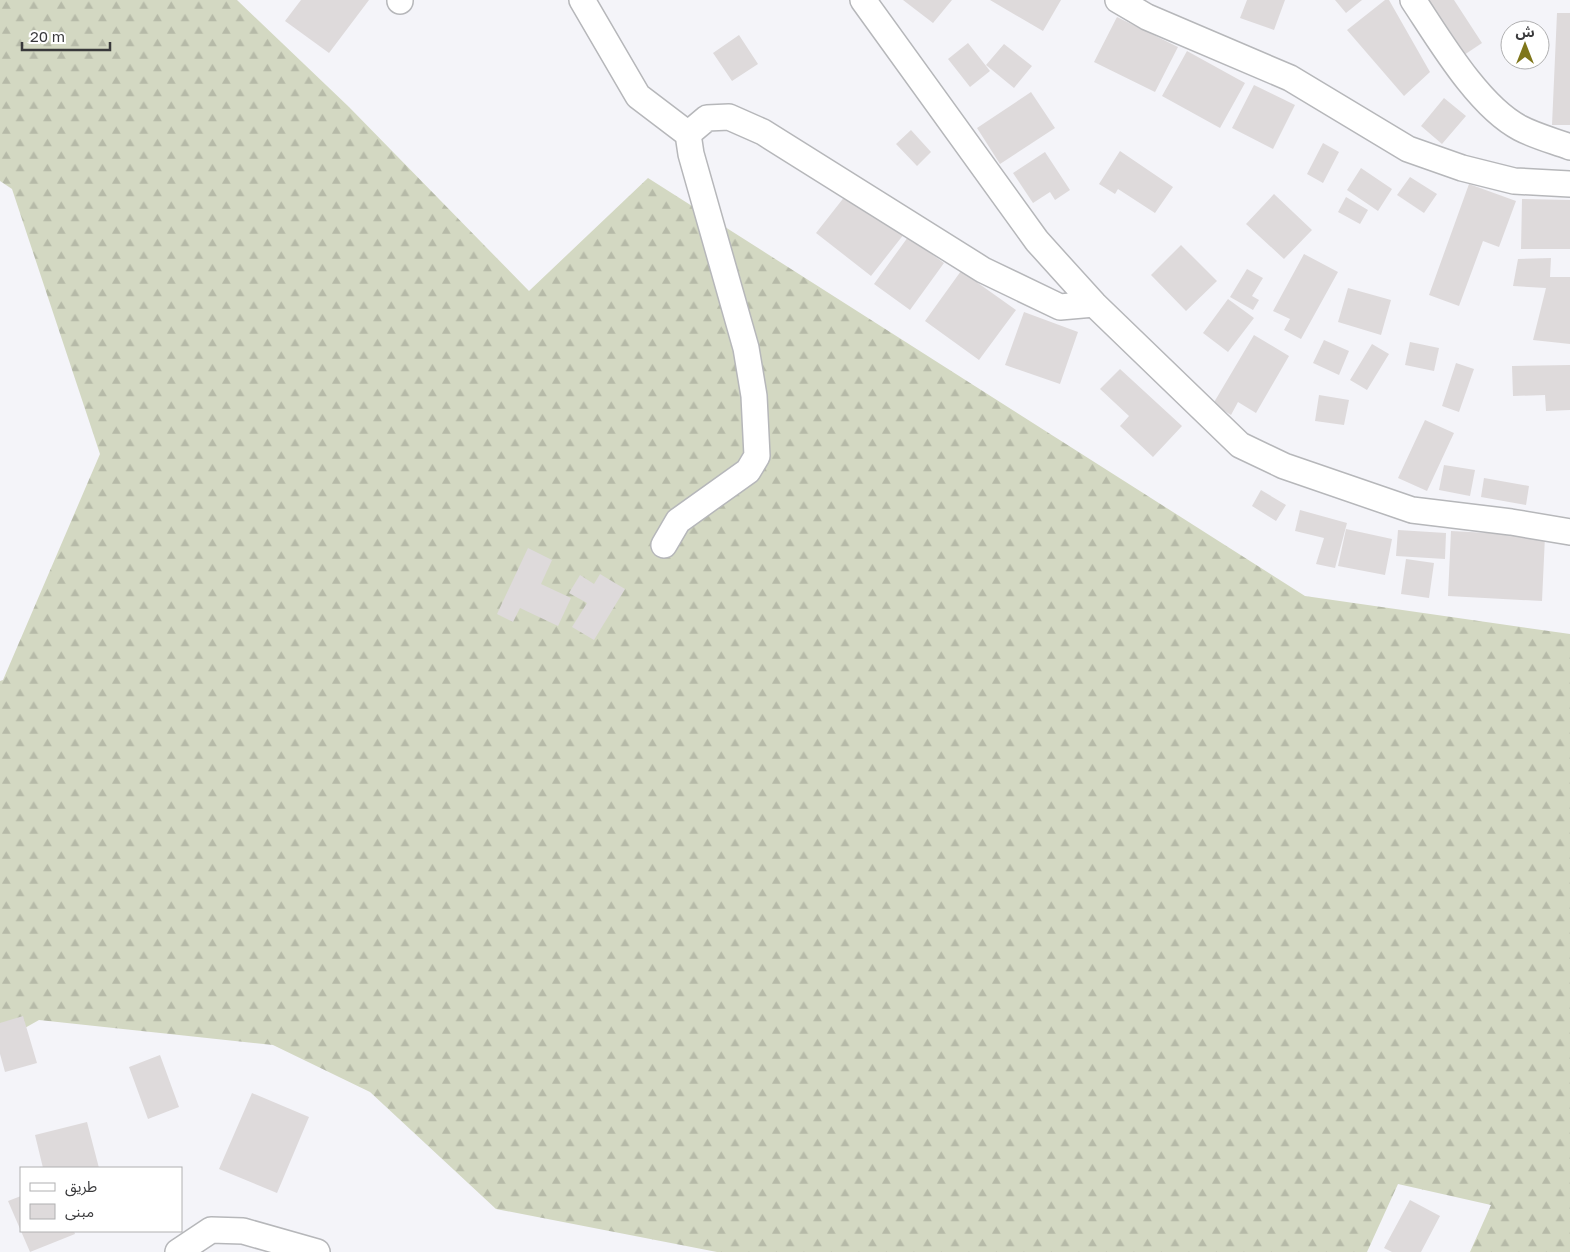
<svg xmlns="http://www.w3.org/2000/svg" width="1570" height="1252" font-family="'Golos Text','Noto Sans Arabic',sans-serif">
<defs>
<pattern id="forest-firs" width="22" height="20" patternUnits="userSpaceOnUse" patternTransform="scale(1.25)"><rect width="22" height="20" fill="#d3d8c2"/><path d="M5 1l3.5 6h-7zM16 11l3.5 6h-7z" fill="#b6baa8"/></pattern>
</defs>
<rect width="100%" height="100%" fill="#f4f4f9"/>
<path fill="url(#forest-firs)" d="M0,0h237l112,107 180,184 119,-113 657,418 265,38v618h-100l21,-47 -93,-21 -31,68h-650l-221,-43 -126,-117 -97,-47 -234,-25 -39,22v-361l3,-1 97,-226 -88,-265 -12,-8z"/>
<path fill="#dedadb" d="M301,0h68l-40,53 -44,-32z
M903,0h49l-19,23z
M990,0h71l-18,31z
M1247,0h38l-11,30 -34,-12z
M1335,0h27l-16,13z
M1385,0h4l41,72 -26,24 -57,-66z
M1426,0h28l28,43 -27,18z
M1557,13h13v112h-18z
M1117,17l61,30 -23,45 -61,-30z
M739,35l19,29 -26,17 -19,-28z
M968,43l22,28 -20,16 -22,-28z
M1004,44l28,22 -18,22 -28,-23z
M1187,51l58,32 -25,45 -58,-32z
M1254,85l41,20 -22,44 -41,-21z
M1031,92l24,36 -55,36 -23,-36z
M1444,98l22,18 -24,28 -21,-18z
M911,130l20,22 -14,14 -21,-22z
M1323,143l16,9 -16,31 -16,-9z
M1120,151l53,36 -18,26 -37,-24 -3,5 -16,-10z
M1045,152l25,38 -15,10 -5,-8 -17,11 -20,-30z
M1361,168l31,21 -14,22 -31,-21z
M1410,177l27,17 -13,19 -27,-18z
M1469,184l47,17 -17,46 -16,-6 -24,65 -30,-11z
M853,186l55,43 -37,47 -55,-43z
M1274,194l38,36 -28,29 -38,-35z
M1346,197l22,13 -8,14 -22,-12z
M1522,199l48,1v49h-49z
M908,237l36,26 -34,47 -36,-26z
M1181,245l36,36 -31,30 -35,-36z
M1304,254l34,18 -37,67 -17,-9 6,-11 -17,-8z
M1551,258l-1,19h20v67l-37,-4 13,-52 -33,-2 5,-27z
M1247,269l16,9 -11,18 7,4 -6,10 -23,-13z
M961,271l55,39 -37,50 -54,-39z
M1348,288l43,12 -10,35 -43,-13z
M1228,299l26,19 -26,34 -25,-19z
M1024,312l54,20 -18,52 -55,-19z
M1254,335l35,21 -33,57 -18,-11 -7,13 -18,-11z
M1324,340l25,11 -10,24 -26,-12z
M1410,342l29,6 -5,23 -29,-6z
M1372,344l17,10 -22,36 -17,-10z
M1456,363l18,6 -15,43 -17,-6z
M1570,365v45l-24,1 -1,-16 -32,1 -1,-30z
M1120,369l62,57 -29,31 -33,-31 9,-10 -29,-27z
M1319,395l30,5 -5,25 -29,-4z
M1425,420l29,13 -27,58 -29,-13z
M1444,465l31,5 -5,26 -31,-6z
M1484,478l45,8 -3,19 -45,-8z
M1261,490l25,15 -10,16 -24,-15z
M1300,510l47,13 -12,45 -19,-4 8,-26 -29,-7z
M1346,529l46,10 -7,36 -47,-9z
M1398,530l48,3 -1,26 -49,-3z
M1451,531l94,5 -3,65 -94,-5z
M528,548l24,12 -11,24 30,14 -13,28 -38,-18 -7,14 -16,-8z
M1406,559l28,4 -5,35 -28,-4z
M600,574l25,15 -31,51 -22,-13 15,-24 -18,-10 11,-18 14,9z
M23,1016l14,47 -32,9 -5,-18v-31z
M160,1055l19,52 -31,12 -19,-52z
M252,1093l57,24 -32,76 -58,-24z
M87,1122l12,46h-56l-8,-33z
M21,1196v35h53l1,3 -45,18 -22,-51z
M1410,1200l30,16 -19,36h-29l-8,-4z"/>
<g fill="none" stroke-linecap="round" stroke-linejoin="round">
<g stroke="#b6b7ba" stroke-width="28">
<path id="street" d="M400,0v1
M582,0l56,96 50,38
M863,0l174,241 57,63 146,141 44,21 128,44 99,12 59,10
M1118,0l29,17 143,61 118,71 54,19 52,13 56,3
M1413,0c26,39 65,106 107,128 15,8 34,13 50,19
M664,545l14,-24 70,-50 9,-15 -3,-60 -8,-48 -55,-194 -3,-20 19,-16 22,-1 34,15 220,138 77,37 34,-3
M178,1252l33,-22 32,1 74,21"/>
</g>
<use href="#street" stroke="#fff" stroke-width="25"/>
</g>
<rect x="20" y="1167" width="162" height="65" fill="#ffffff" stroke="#b0b0b1"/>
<rect x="30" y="1183" width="25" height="8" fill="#ffffff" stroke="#b0b0b1"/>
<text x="65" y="1192" font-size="15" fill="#39393b">طريق</text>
<rect x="30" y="1204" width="25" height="15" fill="#dedadb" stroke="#b0b0b1"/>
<text x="65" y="1217" font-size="15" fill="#39393b">مبنى</text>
<g transform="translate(1525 45)"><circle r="24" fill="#ffffff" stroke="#b0b0b1"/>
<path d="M0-4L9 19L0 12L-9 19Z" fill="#7f761a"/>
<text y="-8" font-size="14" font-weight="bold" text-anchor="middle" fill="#39393b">ش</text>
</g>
<path d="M22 42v8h88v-8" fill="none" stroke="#39393b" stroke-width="2.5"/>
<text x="30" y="42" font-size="15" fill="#39393b" stroke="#ffffff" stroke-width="4" paint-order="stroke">20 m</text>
</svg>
